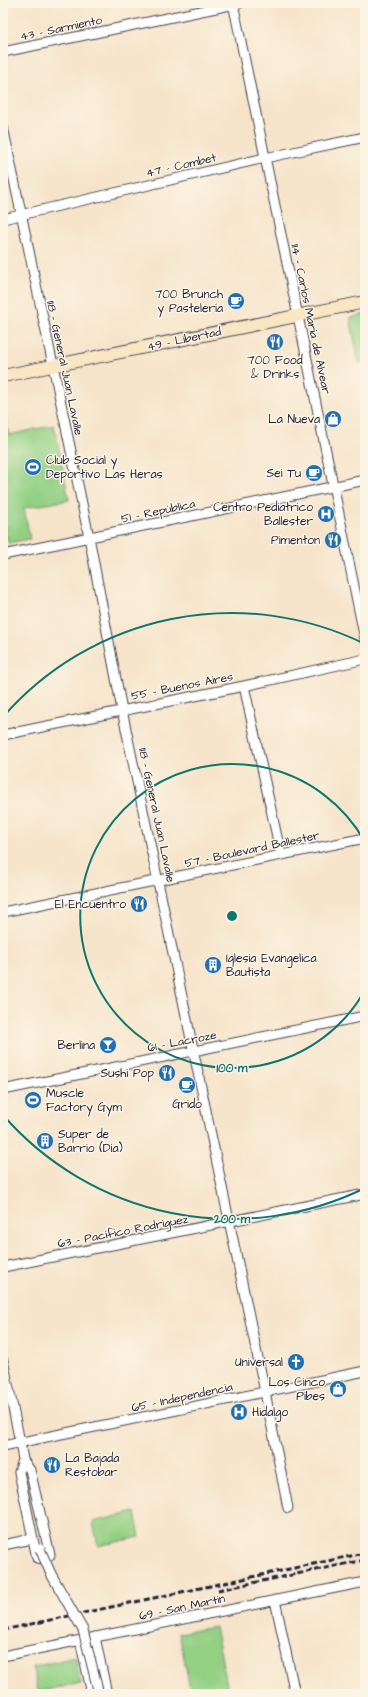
<svg xmlns="http://www.w3.org/2000/svg" width="368" height="1697" font-family="'Architects Daughter',sans-serif">
<rect width="100%" height="100%" fill="#fcf5e5"/>
<filter id="ink" filterUnits="userSpaceOnUse"><feTurbulence type="fractalNoise" baseFrequency=".025" numOctaves="2"/><feDisplacementMap in="SourceGraphic" scale="8" xChannelSelector="R" yChannelSelector="G"/><feConvolveMatrix kernelMatrix="1 2 1 2 8 2 1 2 1" color-interpolation-filters="sRGB"/></filter>
<filter id="wash" filterUnits="userSpaceOnUse"><feTurbulence type="fractalNoise" baseFrequency=".012" numOctaves="4" result="noise"/><feDisplacementMap in="SourceGraphic" scale="16" xChannelSelector="R" yChannelSelector="G"/><feGaussianBlur stdDeviation="0.9" result="paint"/><feColorMatrix in="noise" values="0 0 0 0 0 0 0 0 0 0 0 0 0 0 0 0 0 1.4 0 .05"/><feComposite in="paint" operator="in"/></filter>
<g filter="url(#wash)">
<rect width="100%" height="100%" fill="#f6e4ca"/>
<path fill="#93d084" stroke="#5a7960" d="M365,314v48l-6,1 -9,-45z
M3,407l6,28 45,-10 15,75 -45,8 6,31 -22,4 -5,-23z
M135,1512l5,25 -42,9 -5,-24z
M215,1627l14,67h-38l-12,-61z
M75,1657l6,26 -43,9 -5,-25z"/>
</g>
<g filter="url(#ink)">
<g fill="none" stroke-linecap="round" stroke-linejoin="round">
<g stroke="#423f50" stroke-width="11">
<path id="street" d="M233,3l132,636
M3,52l237,-49
M3,127l86,410 33,173 143,682 23,116
M3,219l262,-61 100,-21
M3,555l362,-75
M244,686l37,169
M3,735l241,-49 121,-27
M3,912l362,-74
M3,1090l362,-74
M3,1267l362,-73
M3,1360l17,82 4,24
M3,1446l362,-75
M23,1460l7,10 20,85 -7,4 -6,-1 -18,-86z
M3,1545l29,-6
M275,1600l20,94
M95,1637l12,57
M80,1640l12,54
M3,1656l362,-74"/>
</g>
<g stroke="#423f50" stroke-width="14">
<path id="secondary" d="M3,376l362,-74"/>
</g>
<use href="#street" stroke="#fff" stroke-width="9"/>
<use href="#secondary" stroke="#f9e7c3" stroke-width="12"/>
<path stroke="#22223b" stroke-width="3" stroke-dasharray="6 3" stroke-linecap="butt" d="M218,1590l147,-30
M3,1630l362,-77"/>
<g stroke="#423f50" stroke-width="11" stroke-linecap="butt">
<path id="street-bridge" d="M40,1549l11,25 32,56 16,64"/>
</g>
<use href="#street-bridge" stroke="#fff" stroke-width="9"/>
</g>
</g>
<g fill="none" stroke="#0f766e" stroke-width="2">
<path d="M365 990A152 152 0 1 1 365 842"/>
<path d="M365 1188A303 303 0 0 1 3 1115M3 717A303 303 0 0 1 365 644"/>
</g>
<defs>
<g id="cafe-disc" transform="scale(0.9)"><circle r="9.5" fill="#1f6fb2" stroke="#fcf5e5"/><path d="M-5.5-4.5H6V0H3Q3 3.5 0 3.5H-2.5Q-5.5 3.5-5.5 0ZM3-3.2v2h1.7v-2ZM-6 4.5H4V6H-6Z" fill="#fff"/></g>
<g id="restaurant-disc" transform="scale(0.9)"><circle r="9.5" fill="#1f6fb2" stroke="#fcf5e5"/><path d="M-5-6h1v4h1v-4h1v4h1v-4h1v5L-1.5 .5V6h-2V.5L-5-1ZM5-6V6H3V1.5H1.5Q1.5-4 5-6Z" fill="#fff"/></g>
<g id="shop-disc" transform="scale(0.9)"><circle r="9.5" fill="#1f6fb2" stroke="#fcf5e5"/><path d="M-5-2.5h2.3a2.7 3.5 0 0 1 5.4 0H5L5.5 6h-11ZM-1.5-2.5h3a1.5 2.3 0 0 0-3 0Z" fill="#fff"/></g>
<g id="stadium-disc" transform="scale(0.9)"><circle r="9.5" fill="#1f6fb2" stroke="#fcf5e5"/><path d="M0-5a6.5 5 0 1 0 0 10a6.5 5 0 1 0 0-10ZM-3.5-1.8h7v3.6h-7Z" fill="#fff"/></g>
<g id="hospital-disc" transform="scale(0.9)"><circle r="9.5" fill="#1f6fb2" stroke="#fcf5e5"/><path d="M-5-5h3v3.5h4V-5h3V5h-3V1.5h-4V5h-3Z" fill="#fff"/></g>
<g id="building-disc" transform="scale(0.9)"><circle r="9.5" fill="#1f6fb2" stroke="#fcf5e5"/><path d="M-4-6H4V6H1V3H-1V6H-4ZM-2.5-4.3h1.7v1.8h-1.7ZM.8-4.3h1.7v1.8H.8ZM-2.5-1h1.7V.8h-1.7ZM.8-1h1.7V.8H.8Z" fill="#fff"/></g>
<g id="bar-disc" transform="scale(0.9)"><circle r="9.5" fill="#1f6fb2" stroke="#fcf5e5"/><path d="M-6-5H6L.8 .8V4.5H3.5V6h-7V4.5H-.8V.8Z" fill="#fff"/></g>
<g id="church-disc" transform="scale(0.9)"><circle r="9.5" fill="#1f6fb2" stroke="#fcf5e5"/><path d="M-1.2-6h2.4v3.5h3.3v2.4h-3.3V6h-2.4V-.1h-3.3v-2.4h3.3Z" fill="#fff"/></g>
</defs>
<g fill-rule="evenodd">
<use href="#cafe-disc" x="236" y="301"/>
<use href="#restaurant-disc" x="275" y="342"/>
<use href="#shop-disc" x="333" y="419"/>
<use href="#stadium-disc" x="33" y="467"/>
<use href="#cafe-disc" x="314" y="473"/>
<use href="#hospital-disc" x="326" y="514"/>
<use href="#restaurant-disc" x="333" y="540"/>
<use href="#restaurant-disc" x="139" y="904"/>
<use href="#building-disc" x="213" y="965"/>
<use href="#bar-disc" x="108" y="1045"/>
<use href="#restaurant-disc" x="167" y="1073"/>
<use href="#cafe-disc" x="187" y="1085"/>
<use href="#stadium-disc" x="33" y="1100"/>
<use href="#building-disc" x="45" y="1141"/>
<use href="#church-disc" x="296" y="1362"/>
<use href="#shop-disc" x="338" y="1389"/>
<use href="#hospital-disc" x="239" y="1412"/>
<use href="#restaurant-disc" x="52" y="1465"/>
</g>
<g text-anchor="middle" stroke-width="3" stroke-linejoin="round" paint-order="stroke">
<g font-size="12" fill="#22223b" stroke="#fcf5e5">
<text transform="translate(61 28) rotate(-12)" y="4">43 - Sarmiento</text>
<text transform="translate(181 165) rotate(-13)" y="4">47 - Combet</text>
<text transform="translate(311 319) rotate(78)" y="4">114 - Carlos María de Alvear</text>
<text transform="translate(184 339) rotate(-12)" y="4">49 - Libertad</text>
<text transform="translate(65 368) rotate(78)" y="4">118 - General Juan Lavalle</text>
<text transform="translate(158 511) rotate(-12)" y="4">51 - República</text>
<text transform="translate(182 686) rotate(-11)" y="4">55 - Buenos Aires</text>
<text transform="translate(157 815) rotate(78)" y="4">118 - General Juan Lavalle</text>
<text transform="translate(252 849) rotate(-12)" y="4">57 - Boulevard Ballester</text>
<text transform="translate(182 1041) rotate(-11)" y="4">61 - Lacroze</text>
<text transform="translate(123 1231) rotate(-11)" y="4">63 - Pacífico Rodríguez</text>
<text transform="translate(182 1397) rotate(-12)" y="4">65 - Independencia</text>
<text transform="translate(182 1607) rotate(-12)" y="4">69 - San Martín</text>
</g>
<g font-size="12" fill="#22223b" stroke="#fcf5e5" text-anchor="end">
<text x="223" y="298">700 Brunch<tspan x="223" dy="14">y Pastelería</tspan></text>
<text x="275" y="364" text-anchor="middle">700 Food<tspan x="275" dy="14">&amp; Drinks</tspan></text>
<text x="320" y="423">La Nueva</text>
<text x="46" y="464" text-anchor="start">Club Social y<tspan x="46" dy="14">Deportivo Las Heras</tspan></text>
<text x="301" y="477">Sei Tu</text>
<text x="313" y="511">Centro Pediatrico<tspan x="313" dy="14">Ballester</tspan></text>
<text x="320" y="544">Pimenton</text>
<text x="126" y="908">El Encuentro</text>
<text x="226" y="962" text-anchor="start">Iglesia Evangelica<tspan x="226" dy="14">Bautista</tspan></text>
<text x="95" y="1049">Berlina</text>
<text x="154" y="1077">Sushi Pop</text>
<text x="46" y="1097" text-anchor="start">Muscle<tspan x="46" dy="14">Factory Gym</tspan></text>
<text x="187" y="1108" text-anchor="middle">Grido</text>
<text x="58" y="1138" text-anchor="start">Super de<tspan x="58" dy="14">Barrio (Día)</tspan></text>
<text x="283" y="1366">Universal</text>
<text x="325" y="1386">Los Cinco<tspan x="325" dy="14">Pibes</tspan></text>
<text x="252" y="1416" text-anchor="start">Hidalgo</text>
<text x="65" y="1462" text-anchor="start">La Bajada<tspan x="65" dy="14">Restobar</tspan></text>
</g>
</g>
<circle cx="232" cy="916" r="6" fill="#0f766e" stroke="#fcf5e5" stroke-width="2"/>
<g font-size="12" text-anchor="middle" font-weight="bold" fill="#0f766e" stroke="#fcf5e5" stroke-width="3" stroke-linejoin="round" paint-order="stroke">
<text x="232" y="1072">100 m</text>
<text x="232" y="1223">200 m</text>
</g>
<rect width="368" height="1697" fill="none" stroke="#fcf5e5" stroke-width="16"/>
</svg>
